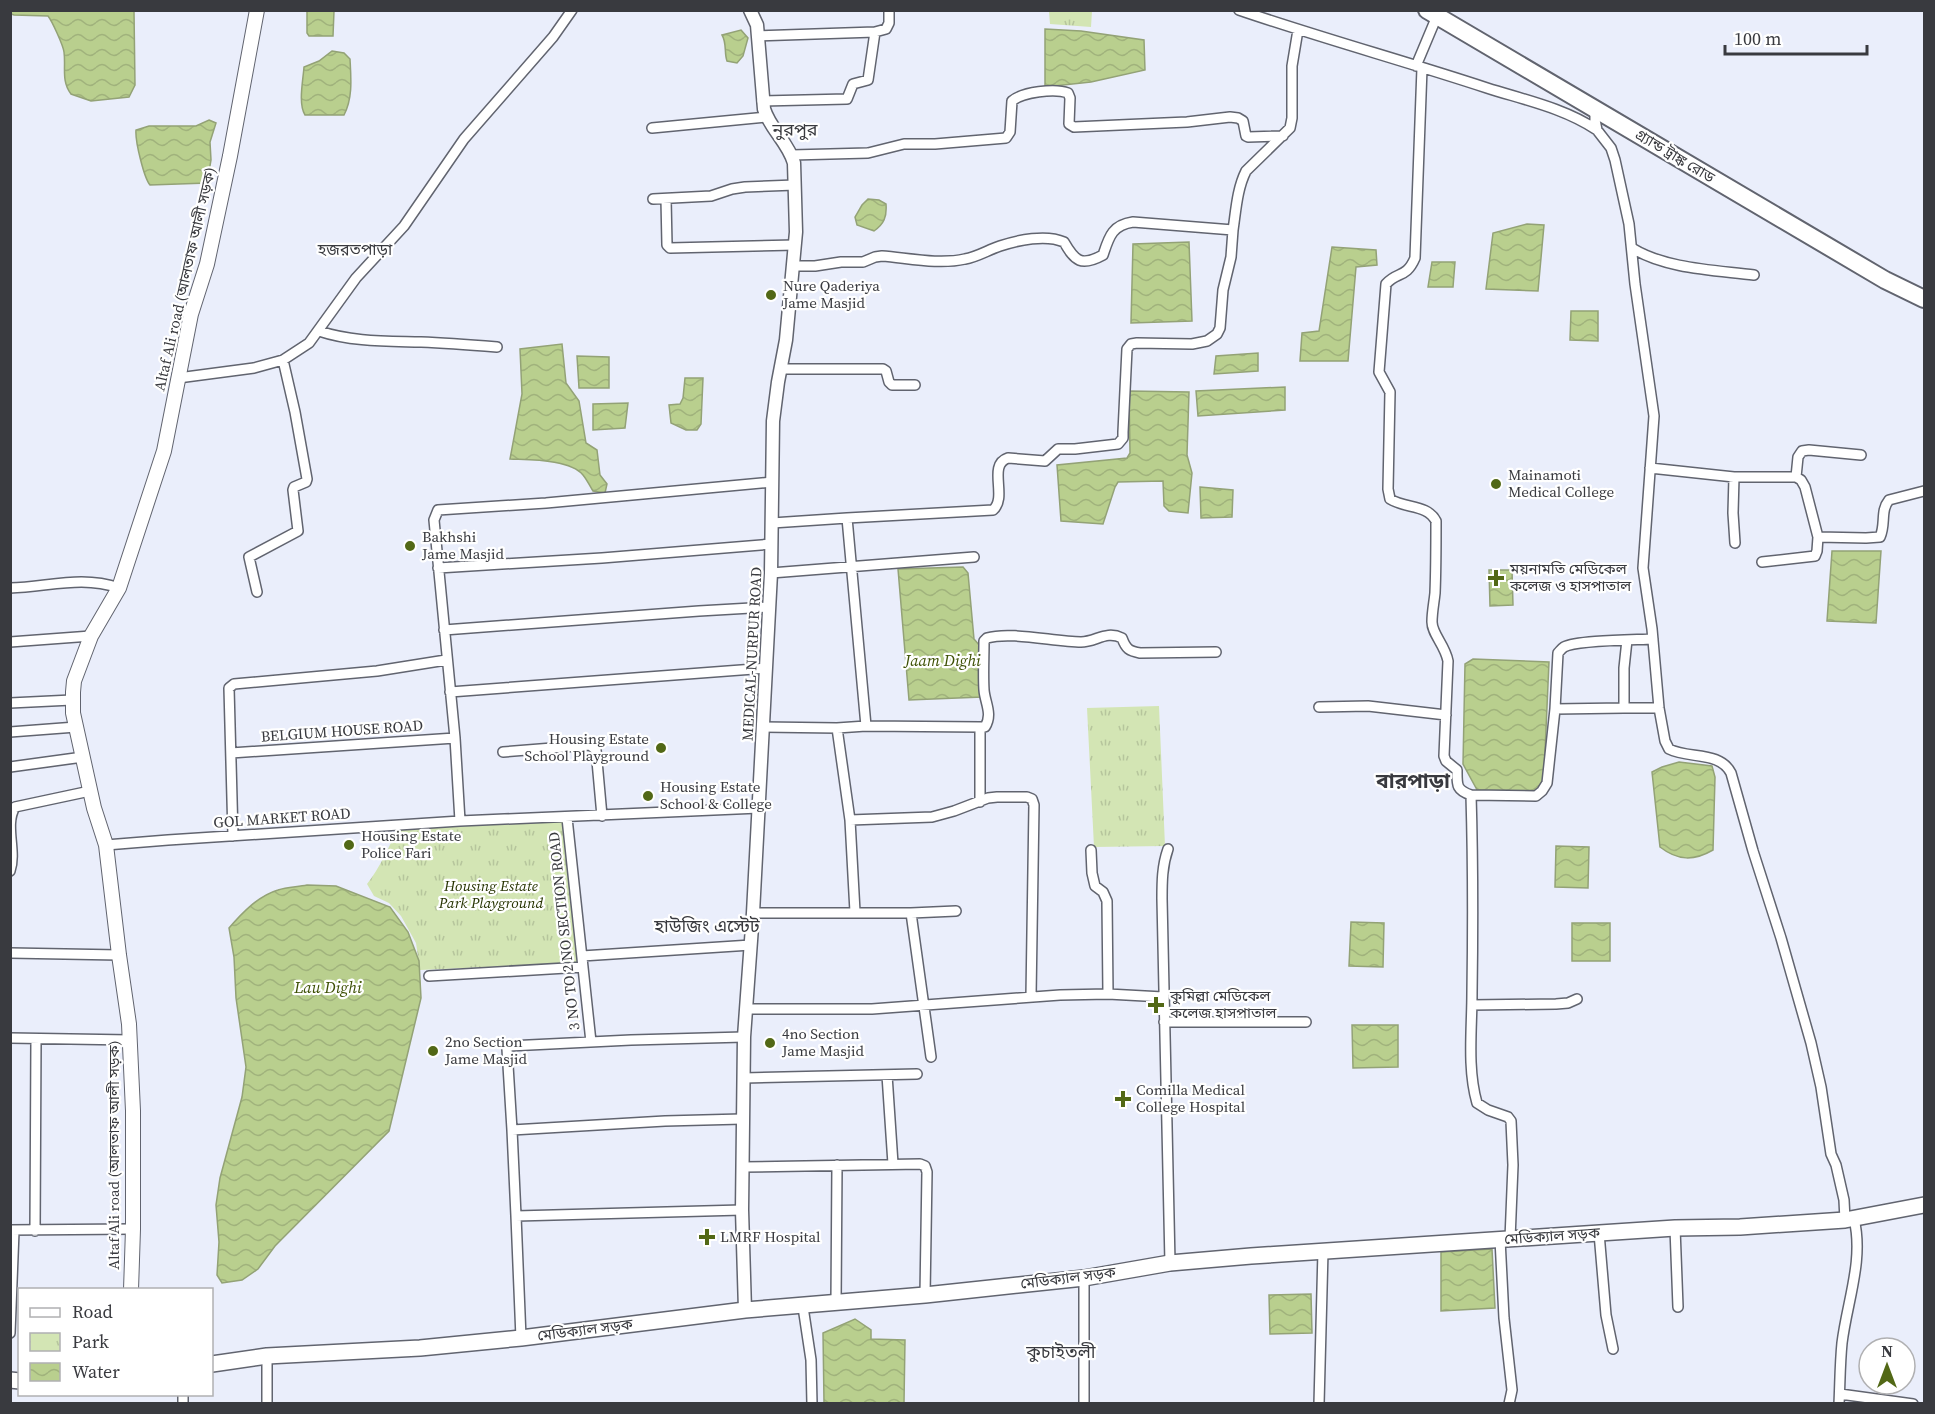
<svg xmlns="http://www.w3.org/2000/svg" width="1935" height="1414" font-family="'Source Serif 4','Noto Sans Bengali',serif">
<defs>
<pattern id="park-tufts" width="24" height="20" patternUnits="userSpaceOnUse" patternTransform="scale(1.5)"><rect width="24" height="20" fill="#d3e5b4"/><path d="M3 7l-1-3M5 7V3M7 7l1-3M15 17l-1-3M17 17v-4M19 17l1-3" fill="none" stroke="#b6c59c"/></pattern>
<pattern id="water-waves" width="16" height="10" patternUnits="userSpaceOnUse" patternTransform="scale(1.5)"><rect width="16" height="10" fill="#b9cf8e"/><path d="M0 5q4-4 8 0t8 0" fill="none" stroke="#a0b27c"/></pattern>
</defs>
<rect width="100%" height="100%" fill="#eaeefb"/>
<path fill="url(#park-tufts)" d="M1040,11h52l-1,16 -41,-3 -1,-12h-9z
M1159,706l6,140 -71,1 -7,-139z
M565,820l13,143 -158,7 -4,-27 -15,-27 -12,-13 -15,-7 -7,-12c13,-16 21,-36 31,-55l81,-7z"/>
<path fill="url(#water-waves)" stroke="#93a276" stroke-width="1.5" d="M11,10l123,1 1,74 -6,12 -38,4 -20,-7c-10,-13 -5,-27 -7,-42 -1,-7 -12,-31 -16,-36l-34,-1 -3,-1z
M307,11h27l-1,25h-24l-2,-3z
M1045,29l36,2 63,9 1,30 -54,12 -46,5z
M741,30l7,8 -5,18 -6,7 -10,-2c-3,-8 0,-18 -5,-26z
M332,51l12,2 6,6c1,19 3,39 -6,56h-39c-7,-11 -2,-34 -1,-48l15,-6z
M209,120l7,3 -6,19 1,18 -4,23 -57,2c-6,-7 -15,-44 -14,-55l13,-4h47z
M868,199l11,1 7,4c1,13 -2,20 -12,27l-17,-6 -2,-8 7,-12z
M1527,224l17,1 -6,66 -52,-2 7,-56z
M1189,242l3,79 -61,2 2,-79z
M1332,247l44,3 1,15 -21,2 -8,94h-48l2,-28 17,-2z
M1432,262h23l-2,25h-25z
M1571,311h27v30l-28,-1z
M562,344l4,39 13,18 7,42 11,7 3,25 7,9 -2,9 -12,-2c-3,-5 -6,-11 -10,-16 -13,-16 -54,-15 -73,-16l12,-65 -2,-45z
M1258,353v18l-44,3 2,-18z
M577,356l32,1v31h-30z
M685,378h18l-2,46 -4,6h-11l-15,-7 -2,-18 11,-1 3,-6z
M1285,387v23l-87,6 -2,-25z
M1129,391l60,1 -2,63 5,18 -4,40 -19,-2 -5,-5 -1,-25 -45,1 -3,5 -12,37 -42,-3 -4,-56 70,-7 3,-5z
M628,403l-3,25 -32,2v-26z
M1200,487l33,3 -1,27 -31,1z
M1832,551h49l-5,72 -49,-2z
M963,567l5,6 6,66 6,7 2,51 -73,3 -11,-131z
M1489,570h23l1,35 -23,1z
M1473,659l76,3 -6,134 -61,3 -19,-35 2,-100z
M1679,762l33,4 3,11 -2,73c-19,11 -35,11 -53,-3l-8,-75 10,-5z
M1556,846l33,1 -1,41 -33,-1z
M307,885l29,1 54,21 18,25 11,29 2,37 -32,133 -114,115 -17,23 -16,11 -20,3 -5,-8 2,-33 -3,-37 4,-27 22,-81 4,-30 -10,-69 -2,-41 -5,-29c13,-15 29,-32 49,-38 9,-3 19,-3 29,-5z
M1351,922l33,1 -1,44 -34,-1z
M1572,923h38v38h-38z
M1352,1025h46v42l-45,1z
M1492,1249l3,59 -54,3v-59z
M1311,1294l1,39 -42,1 -1,-39z
M855,1319l16,11v9l34,1 -1,63h-80l-1,-70z"/>
<g fill="none" stroke-linecap="round" stroke-linejoin="round">
<g stroke="#61646f" stroke-width="12">
<path id="minor" d="M1239,10c82,28 166,51 248,78 38,12 77,20 110,42
M758,36l117,-4
M1416,66l21,-50
M1422,68l-7,190c-9,21 -18,13 -29,26l-7,88 11,20 -2,97 2,10c16,10 37,5 46,22 0,24 0,48 -1,72 -1,10 -3,19 -3,29 0,12 13,23 16,39l-4,95 2,5 11,9c0,15 -1,20 14,25 2,66 2,132 1,198 0,36 -5,75 5,110l11,7 20,7 3,4 2,44 -3,74
M762,101l85,-2 6,-15 15,-4 7,-48 11,-3 3,-6v-13
M1595,108v12l2,10 14,18 4,12 14,64 6,60 19,132 -11,152 9,61 7,79 6,33 4,8c20,10 51,2 62,24l22,78 28,87 30,105 10,44 10,67 5,11 8,35 1,20
M652,128l115,-11
M792,155l76,-2 36,-9h31l71,-6 4,-6 2,-31c10,-9 43,-13 56,-8l2,5 -1,26 5,3 113,-5 43,-5 8,1 5,3 3,15 2,1 35,-1
M653,199l58,-3 21,-7 13,-2 50,-2
M666,199l1,46 3,3 125,-3
M1632,248c34,21 83,22 122,27
M793,266h22l26,-4h22l12,-5 7,-1c26,2 57,9 83,3 12,-2 23,-9 35,-13 18,-6 46,-12 64,-4 11,19 17,25 39,13 6,-18 9,-30 30,-33l100,8c3,-20 4,-41 13,-59l44,-43 2,-10v-52l6,-36
M319,331c33,11 67,10 102,11 25,1 51,3 76,5
M781,369h102l3,2 3,11 3,3h23
M178,378l76,-10 29,-8 26,-17 47,-65 48,-52 60,-87 89,-102 19,-27
M1650,468l84,9h62l5,3 4,7 13,50 48,1 14,-1c6,-13 0,-26 9,-37l35,-9
M1734,477l-1,36 2,30
M1796,477l2,-20 4,-6 7,-1 52,5
M847,518l146,-8c15,-13 -6,-45 15,-52l37,3 13,-12h17l43,-5 5,-6v-6l4,-83 4,-5 6,-1 55,1 15,-3 10,-7 3,-6 3,-38 8,-33 2,-27
M1762,562l53,-6 2,-5 1,-14
M438,568l164,-10 170,-14
M771,573l203,-16
M10,588c39,-1 71,-13 109,0
M257,592l-8,-35 49,-26 -5,-41 1,-3 12,-5 1,-3 -12,-67 -12,-52
M444,630l255,-19 70,-4
M1627,640l-3,28v40h35
M10,642l81,-6
M450,692l316,-24
M10,703l62,-3
M1319,707l49,-1 78,9
M1555,709l69,-1
M866,726l114,1v75
M763,727l74,1 29,-2 -19,-208 -75,5
M980,727h5c8,-13 0,-24 -1,-37 -1,-16 0,-33 0,-49l3,-3c24,-7 68,4 94,4 15,0 25,-12 41,-4 4,11 7,13 18,15l76,-1
M837,728l13,92 5,92
M10,732l66,-5
M503,752l87,-7 6,5 6,66
M231,753l224,-15
M10,767l73,-10
M1471,795l65,1 6,-5 5,-8 8,-74 3,-56c2,-2 3,-4 6,-6 13,-7 72,-7 89,-8
M567,818l24,224
M850,820l82,-3 22,-6 34,-13 9,-1h30l5,2 2,6 -3,191
M460,821l-5,-83 -21,-218 4,-10 108,-7 227,-21
M233,836l-4,-148 5,-4 143,-13 69,-11
M106,845l62,-5 292,-19 299,-13
M1168,849c-6,17 -6,33 -6,50l8,364
M1091,850l1,23 3,13 8,6 4,9 1,93
M10,871c7,-20 -6,-46 5,-64l75,-16
M753,913h158l45,-2
M911,913l20,144
M10,953l109,2
M582,956l169,-11
M429,976l154,-9
M1472,1005l84,-1 12,-1 9,-4
M746,1009h126l188,-14 48,-1 55,3
M1164,1022h142
M10,1038l120,2
M887,1075l6,89
M744,1078l173,-4
M512,1130l-5,-81 2,-3 122,-6 113,-3
M743,1167l177,-3 5,2 2,6 -2,123
M516,1216l-4,-86 153,-9 77,-2
M1675,1228l3,79
M10,1230l123,-1
M35,1231l1,-192
M1599,1233l7,82 7,34
M1500,1239l4,79 8,72 -3,14
M1084,1278v126
M836,1303l1,-138
M803,1307l8,53 1,44
M10,1333l4,-102
M521,1338l-5,-122 226,-6
M267,1356v48
M183,1394v10
M1840,1394l73,10
M1319,1404l4,-153
M1839,1404c1,-21 1,-41 3,-61 5,-41 22,-83 12,-124"/>
</g>
<g stroke="#61646f" stroke-width="15">
<path id="tertiary" d="M745,1310l-3,-100 2,-173 9,-124 18,-340 2,-152 5,-39 8,-42 10,-108 -2,-69c-6,-21 -24,-34 -30,-54l-7,-84 -7,-15"/>
</g>
<g stroke="#61646f" stroke-width="16">
<path id="secondary" d="M131,1290l2,-61v-118l-4,-87 -10,-69 -13,-110 -12,-37 -21,-95v-21l1,-11 17,-45 28,-48 45,-137 27,-137 16,-50 23,-108 27,-146"/>
</g>
<g stroke="#61646f" stroke-width="18">
<path id="primary" d="M212,1364l55,-8 153,-8 101,-10 224,-28 180,-15 159,-17 86,-15 81,-7 424,-28 65,-1 105,-7 79,-15
M10,1380l10,1"/>
</g>
<g stroke="#61646f" stroke-width="20">
<path id="trunk" d="M1427,10l458,270 39,19"/>
</g>
<use href="#minor" stroke="#fff" stroke-width="9"/>
<use href="#tertiary" stroke="#fff" stroke-width="12"/>
<use href="#secondary" stroke="#fff" stroke-width="14"/>
<use href="#primary" stroke="#fff" stroke-width="15"/>
<use href="#trunk" stroke="#fff" stroke-width="16"/>
</g>
<g fill="#526816" stroke="#fff" stroke-width="2">
<circle cx="771" cy="295" r="6"/>
<circle cx="1496" cy="484" r="6"/>
<circle cx="410" cy="546" r="6"/>
<path d="M1493 569h6v6h6v6h-6v6h-6v-6h-6v-6h6z"/>
<circle cx="661" cy="748" r="6"/>
<circle cx="648" cy="796" r="6"/>
<circle cx="349" cy="845" r="6"/>
<path d="M1153 996h6v6h6v6h-6v6h-6v-6h-6v-6h6z"/>
<circle cx="770" cy="1043" r="6"/>
<circle cx="433" cy="1051" r="6"/>
<path d="M1120 1090h6v6h6v6h-6v6h-6v-6h-6v-6h6z"/>
<path d="M704 1228h6v6h6v6h-6v6h-6v-6h-6v-6h6z"/>
</g>
<g text-anchor="middle" stroke-width="4.5" stroke-linejoin="round" paint-order="stroke">
<g font-size="15" fill="#393a3f" stroke="#fff">
<text transform="translate(1675 156) rotate(31)" y="5">গ্র্যান্ড ট্রাঙ্ক রোড</text>
<text transform="translate(185 279) rotate(-77)" y="5">Altaf Ali road (আলতাফ আলী সড়ক)</text>
<text transform="translate(752 654) rotate(-87)" y="5">MEDICAL-NURPUR ROAD</text>
<text transform="translate(342 731) rotate(-4)" y="5">BELGIUM HOUSE ROAD</text>
<text transform="translate(282 818) rotate(-4)" y="5">GOL MARKET ROAD</text>
<text transform="translate(564 931) rotate(-96)" y="5">3 NO TO 2 NO SECTION ROAD</text>
<text transform="translate(114 1155) rotate(-90)" y="5">Altaf Ali road (আলতাফ আলী সড়ক)</text>
<text transform="translate(1552 1236) rotate(-4)" y="5">মেডিক্যাল সড়ক</text>
<text transform="translate(1068 1278) rotate(-7)" y="5">মেডিক্যাল সড়ক</text>
<text transform="translate(585 1330) rotate(-7)" y="5">মেডিক্যাল সড়ক</text>
</g>
<g font-size="15" fill="#393a3f" stroke="#fff" text-anchor="start">
<text x="783" y="291">Nure Qaderiya<tspan x="783" dy="17">Jame Masjid</tspan></text>
<text x="1508" y="480">Mainamoti<tspan x="1508" dy="17">Medical College</tspan></text>
<text x="422" y="542">Bakhshi<tspan x="422" dy="17">Jame Masjid</tspan></text>
<text x="1510" y="574">ময়নামতি মেডিকেল<tspan x="1510" dy="17">কলেজ ও হাসপাতাল</tspan></text>
<text x="649" y="744" text-anchor="end">Housing Estate<tspan x="649" dy="17">School Playground</tspan></text>
<text x="660" y="792">Housing Estate<tspan x="660" dy="17">School &amp; College</tspan></text>
<text x="361" y="841">Housing Estate<tspan x="361" dy="17">Police Fari</tspan></text>
<text x="1170" y="1001">কুমিল্লা মেডিকেল<tspan x="1170" dy="17">কলেজ হাসপাতাল</tspan></text>
<text x="782" y="1039">4no Section<tspan x="782" dy="17">Jame Masjid</tspan></text>
<text x="445" y="1047">2no Section<tspan x="445" dy="17">Jame Masjid</tspan></text>
<text x="1136" y="1095">Comilla Medical<tspan x="1136" dy="17">College Hospital</tspan></text>
<text x="720" y="1242">LMRF Hospital</text>
</g>
<g font-size="15" font-style="italic" fill="#273402" stroke="#fff">
<text x="491" y="891">Housing Estate<tspan x="491" dy="17">Park Playground</tspan></text>
</g>
<g font-size="16" fill="#393a3f" stroke="#fff">
<text x="355" y="255">হজরতপাড়া</text>
</g>
<g font-size="16" font-style="italic" fill="#3c4f03" stroke="#fff">
<text x="943" y="666">Jaam Dighi</text>
<text x="328" y="993">Lau Dighi</text>
</g>
<g font-size="18" fill="#393a3f" stroke="#fff">
<text x="795" y="136">নুরপুর</text>
<text x="707" y="932">হাউজিং এস্টেট</text>
<text x="1061" y="1358">কুচাইতলী</text>
</g>
<g font-size="21" font-weight="bold" fill="#393a3f" stroke="#fff">
<text x="1413" y="788">বারপাড়া</text>
</g>
</g>
<rect width="1935" height="1414" fill="none" stroke="#393a3f" stroke-width="24"/>
<rect x="18" y="1288" width="195" height="108" fill="#ffffff" stroke="#b0b0b2" stroke-width="1.5"/>
<rect x="30" y="1308" width="30" height="9" fill="#ffffff" stroke="#b0b0b2" stroke-width="1.5"/>
<text x="72" y="1318" font-size="18" fill="#393a3f">Road</text>
<rect x="30" y="1333" width="30" height="18" fill="url(#park-tufts)" stroke="#b0b0b2" stroke-width="1.5"/>
<text x="72" y="1348" font-size="18" fill="#393a3f">Park</text>
<rect x="30" y="1363" width="30" height="18" fill="url(#water-waves)" stroke="#b0b0b2" stroke-width="1.5"/>
<text x="72" y="1378" font-size="18" fill="#393a3f">Water</text>
<g transform="translate(1887 1366)"><circle r="28" fill="#ffffff" stroke="#b0b0b2" stroke-width="1.5"/>
<path d="M0-4.5L10 22L0 15L-10 22Z" fill="#526816"/>
<text y="-9" font-size="16" font-weight="bold" text-anchor="middle" fill="#393a3f">N</text>
</g>
<path d="M1725 45v9h142v-9" fill="none" stroke="#393a3f" stroke-width="3"/>
<text x="1734" y="45" font-size="18" fill="#393a3f" stroke="#ffffff" stroke-width="4.5" paint-order="stroke">100 m</text>
</svg>
